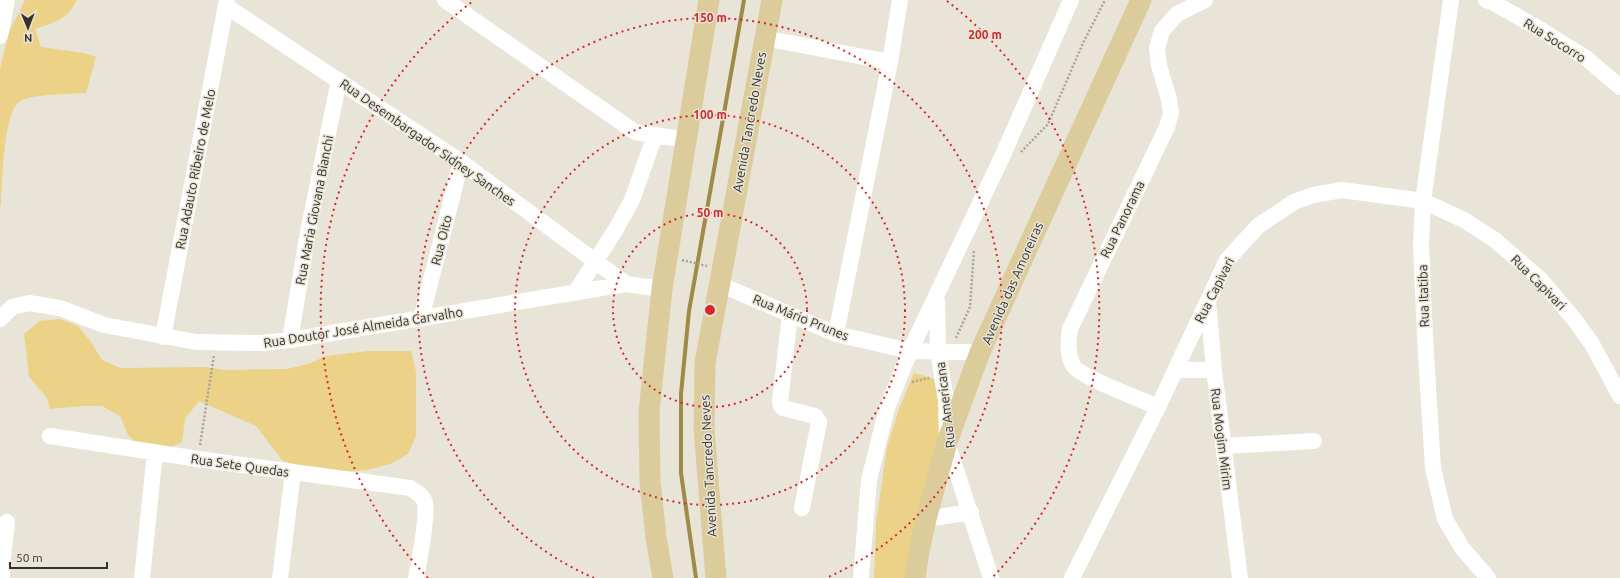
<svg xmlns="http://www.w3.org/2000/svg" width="1620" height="578" font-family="Ubuntu,sans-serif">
<rect width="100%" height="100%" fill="#e8e4d7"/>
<path fill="#ebd286" d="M25,0h52c-11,21 -22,22 -42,29l6,18 43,6 12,4 -10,36c-15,1 -57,1 -67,9 -16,13 -17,82 -18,103l-1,1v-137l8,-35z
M60,319l18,7 13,16 11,18 18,8 85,-1 20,3 62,-1 21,-5 18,-8 43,-5h42l5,21v64l-8,18 -18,10 -23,6 -26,2 -41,-5 -18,-7 -26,-34 -57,-25 -14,18 -3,23 -18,8h-21l-15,-15 -8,-19 -18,-10h-21l-31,3 -3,-11 -18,-21 -5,-43 16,-13z
M914,373l20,6 4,21 3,55 -33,123h-34l2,-55 11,-76 12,-38z"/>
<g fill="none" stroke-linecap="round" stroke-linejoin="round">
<path stroke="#a08a44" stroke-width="4" d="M696,578l-15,-105v-79l8,-83 55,-311"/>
<path stroke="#a7a49a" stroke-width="2.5" stroke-dasharray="2 2" stroke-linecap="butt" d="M1021,152l27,-28 35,-81 22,-43
M682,260l25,6
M956,338l14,-31 4,-57
M912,382l17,-4
M200,445l14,-90"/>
<path stroke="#fff" stroke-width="16" d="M445,0l190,132 52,8
M1451,0l-28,201 -2,44 4,92 8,131 12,51 17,29 26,30
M1486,0l6,2 46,26 48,30 34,29
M226,6l235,156 165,122
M0,36l7,-36
M764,38l126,24
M719,284l117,50 74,17 70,1
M575,293l41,-64 16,-29 23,-65
M937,301l1,51 8,48 1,42 44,136
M1208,301l6,69 26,208
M790,314l-10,88 1,4 2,2 32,8 4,6 -17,86
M0,319l12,-12 17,-4 31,5 44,17 92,17 66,1 28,-3 336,-56 36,5
M421,319l40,-157
M836,334l54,-272 10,-62
M163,337l64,-337
M290,340l18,-108 31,-152
M1175,370h39
M1158,407c-15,-7 -79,-30 -85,-42 -6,-12 -5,-23 -3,-36l97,-202 4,-14 -2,-14 -10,-33 -2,-18 5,-17 15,-17 28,-14
M50,436l148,23 212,29c6,4 13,7 15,15 3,15 -6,58 -9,75
M1223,446l91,-5
M926,519l45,-7
M2,578v-13l5,-43
M142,578l13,-126
M280,578l13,-106
M861,578l8,-98 18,-72 23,-57 92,-194 69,-157
M1072,578l86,-171 69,-147 31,-34 36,-24 19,-7 29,-5 81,11 41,19 31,20 45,39 34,40 18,25 28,52"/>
<path stroke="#dccc9c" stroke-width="21" d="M663,578l-7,-41 -6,-55 -1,-70 13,-123 47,-289
M716,578l-12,-149 1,-66 67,-363
M915,578l4,-27 7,-32 21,-77 33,-90 161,-352"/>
</g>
<g fill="none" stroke="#d62828" stroke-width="2" stroke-dasharray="2 4">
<circle cx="710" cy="310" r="97"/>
<circle cx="710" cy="310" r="195"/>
<path d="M594 578A292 292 0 1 1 826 578"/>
<path d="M428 578A389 389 0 0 1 473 1M947 1A389 389 0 0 1 992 578"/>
</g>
<g text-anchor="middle" stroke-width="3" stroke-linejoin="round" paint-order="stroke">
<g font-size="13" fill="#34322d" stroke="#e8e4d7">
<text transform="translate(1555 40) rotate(32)" y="5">Rua Socorro</text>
<text transform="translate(749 122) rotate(-80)" y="5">Avenida Tancredo Neves</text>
<text transform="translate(428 142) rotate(35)" y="5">Rua Desembargador Sidney Sanches</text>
<text transform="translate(195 169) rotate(-79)" y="5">Rua Adauto Ribeiro de Melo</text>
<text transform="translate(314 210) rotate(-79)" y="5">Rua Maria Giovana Bianchi</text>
<text transform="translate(1122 219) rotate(-64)" y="5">Rua Panorama</text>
<text transform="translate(441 240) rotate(-76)" y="5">Rua Oito</text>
<text transform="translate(1539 282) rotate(45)" y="5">Rua Capivari</text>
<text transform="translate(1012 283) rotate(-66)" y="5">Avenida das Amoreiras</text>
<text transform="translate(1214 290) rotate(-63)" y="5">Rua Capivari</text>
<text transform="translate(1423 296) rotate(-92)" y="5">Rua Itatiba</text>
<text transform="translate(801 317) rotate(22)" y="5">Rua Mário Prunes</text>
<text transform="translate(363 327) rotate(-9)" y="5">Rua Doutor José Almeida Carvalho</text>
<text transform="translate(945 405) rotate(-97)" y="5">Rua Americana</text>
<text transform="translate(1222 439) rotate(83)" y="5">Rua Mogim Mirim</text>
<text transform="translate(240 465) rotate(8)" y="5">Rua Sete Quedas</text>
<text transform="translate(708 466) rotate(-93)" y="5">Avenida Tancredo Neves</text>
</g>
</g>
<circle cx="710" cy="310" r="6" fill="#d62828" stroke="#e8e4d7" stroke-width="2"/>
<g font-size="12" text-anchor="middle" font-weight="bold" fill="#d62828" stroke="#e8e4d7" stroke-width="3" stroke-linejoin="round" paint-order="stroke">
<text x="710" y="22">150 m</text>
<text x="985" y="39">200 m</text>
<text x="710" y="119">100 m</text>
<text x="710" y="217">50 m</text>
</g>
<g transform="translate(28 28) rotate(179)" stroke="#e8e4d7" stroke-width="3" paint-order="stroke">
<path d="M0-3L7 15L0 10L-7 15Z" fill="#34322d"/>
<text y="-6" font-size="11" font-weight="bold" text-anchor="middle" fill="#34322d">N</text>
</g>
<path d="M10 562v6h97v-6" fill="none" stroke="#34322d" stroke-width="2"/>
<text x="16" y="562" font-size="12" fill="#34322d" stroke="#e8e4d7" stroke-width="3" paint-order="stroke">50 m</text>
</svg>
